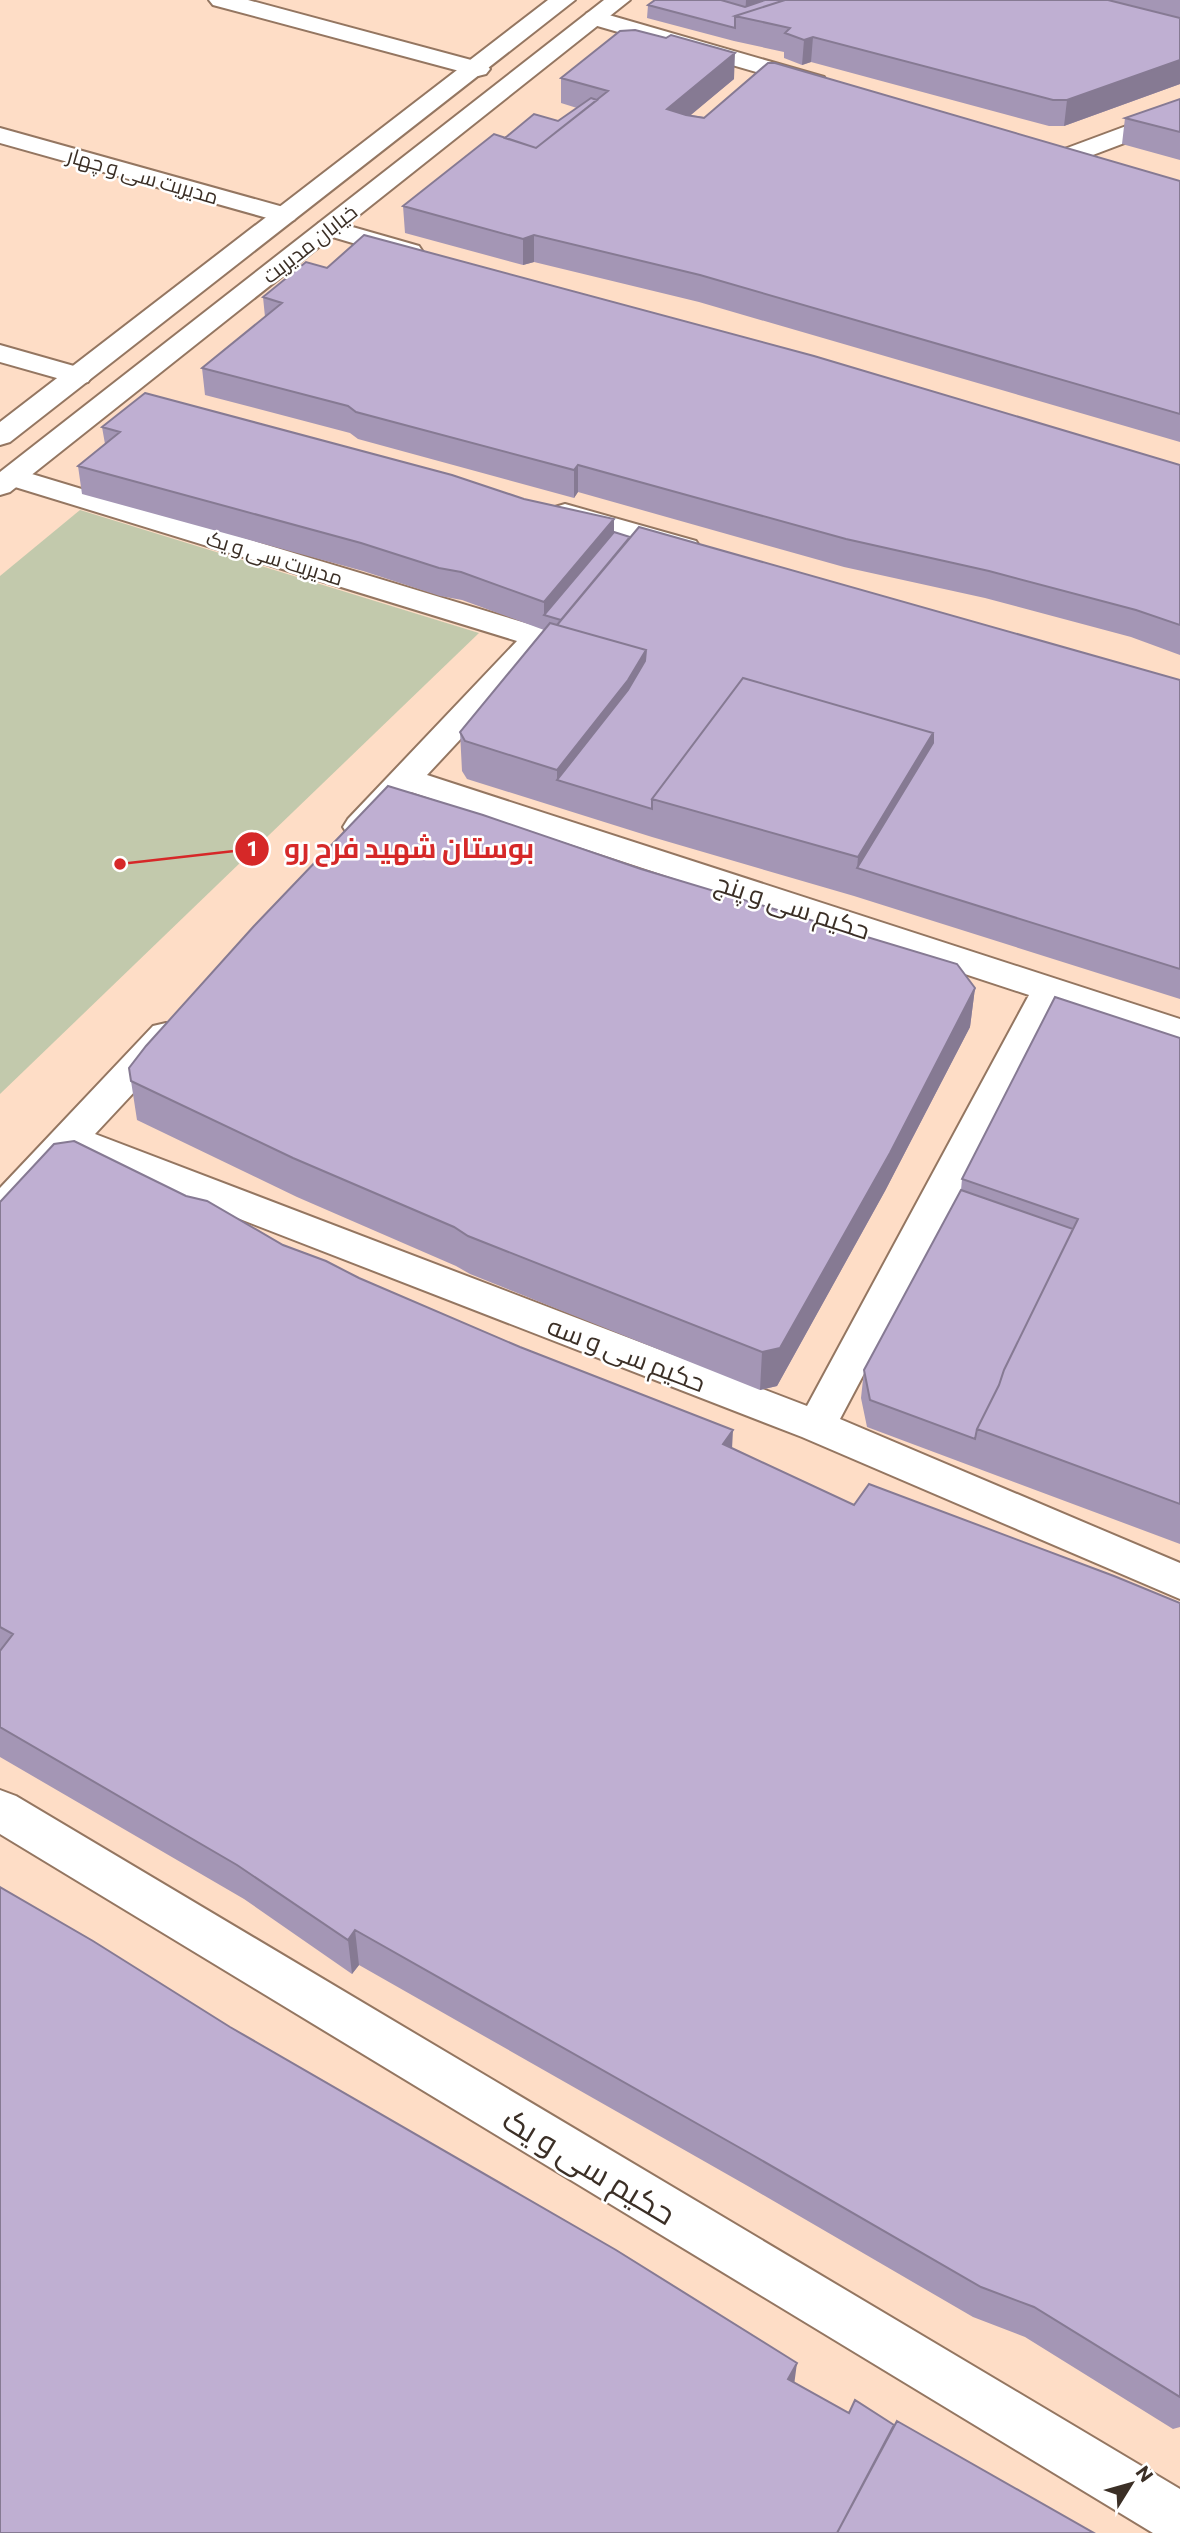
<svg xmlns="http://www.w3.org/2000/svg" width="1180" height="2533" font-family="Commissioner,Cairo,sans-serif">
<style>
.green{fill:#c2c9ac}
.lines{fill:none;stroke-linecap:round;stroke-linejoin:round}
.street-casing{stroke:#947661;stroke-width:4}
.secondary-casing{stroke:#947661;stroke-width:4}
.street{fill:#fff;fill-rule:evenodd}
.secondary{fill:#fff;fill-rule:evenodd}
.wall{fill:#a496b5}
.shaded-wall{fill:#867a93}
.building{fill:#bfafd2;stroke:#867a93;stroke-width:2}
.labels{text-anchor:middle;dominant-baseline:central;stroke-width:5;stroke-linejoin:round;paint-order:stroke}
.far-street-label{font-size:21px;fill:#3b2f26;stroke:#fff}
.street-label{font-size:26px;fill:#3b2f26;stroke:#fff}
.near-street-label{font-size:32px;fill:#3b2f26;stroke:#fff}
.leader{fill:none;stroke:#d62828;stroke-width:2.5}
.callout-dot{fill:#d62828;stroke:#fff;stroke-width:2.5}
.mark-label{font-size:21px;text-anchor:middle;font-weight:bold;fill:#fff}
.callout-label{font-size:28px;text-anchor:middle;font-weight:bold;fill:#d62828;stroke:#fff;stroke-width:5;stroke-linejoin:round;paint-order:stroke}
</style>
<rect width="100%" height="100%" fill="#feddc6"/>
<path class="green" d="M80 510 479 633 0 1094V576Z"/>
<g class="lines">
<g class="street-casing">
<path id="street" d="M209 0H248L486 64 490 69 486 74 478 76 213 5Z
M595 11 824 77 827 82 824 87 815 89 587 23 583 18 587 13Z
M1180 106V122L1077 161 1068 164 1059 161 1055 156 1059 151Z
M0 128 294 210 298 215 294 220 285 223 0 143Z
M328 220 419 246 423 252 419 258 410 260 319 233 315 228 319 223Z
M0 345 88 370 92 376 88 382 78 384 0 362Z
M12 468 549 630 553 637 549 644 427 775 1180 1019V1044L1059 1005 840 1419 1180 1563V1599L802 1437 75 1155 13 1222 0 1226V1188L153 1026 166 1023 179 1026 184 1035 179 1044 95 1134 807 1406 1029 995 411 792 372 835 360 838 348 835 343 827 348 819 517 641 2 483 0 473Z
M565 504 696 541 700 547 696 553 685 556 555 519 550 513 555 507Z
M0 1790 16 1796 1180 2489V2533H1153L0 1834Z"/>
</g>
<g class="secondary-casing">
<path id="secondary" d="M548 0H575L10 442 0 445V422Z
M604 0H630L10 492 0 495V472Z"/>
</g>
<use href="#street" class="street"/>
<use href="#secondary" class="secondary"/>
</g>
<path class="wall" d="M655 0H1180V84L1064 126H1049L811 62 802 65 784 58V52L734 41 647 18 648 5Z
M561 78 734 79 690 115 1180 181V442L699 302 534 262 523 265 405 233 403 206 505 138 558 121 577 108 561 103Z
M1180 99V160L1122 144 1125 118Z
M327 268 1180 465V655L1131 637 985 598 844 567 578 492 574 498 358 439 350 433 205 395 202 368 265 317 263 297Z
M102 427 614 532 630 537 1180 680V999L854 896 652 837 467 779 462 771 460 732 544 630 462 600 440 596 363 571 82 494 78 466 105 444Z
M975 988 970 1027 885 1191 777 1386 760 1390 470 1274 456 1266 297 1197 137 1120 131 1081Z
M1180 1038V1544L867 1427 861 1398 864 1370 961 1190 962 1179Z
M0 1202 283 1245 732 1448 854 1505 1180 1603V2427L1173 2429 1025 2337 973 2317 746 2185 359 1965 352 1974 244 1899 0 1757Z"/>
<path class="shaded-wall" d="M746 0H800L745 18Z
M813 37 811 62 802 65 804 40Z
M735 53 734 79 667 135V109Z
M1180 60V84L1064 126 1067 100Z
M534 235V262L523 265V239Z
M578 465V492L574 498V470Z
M614 519V547L544 615V602Z
M646 650 645 689 557 780V770Z
M933 733 929 771 857 868 858 857Z
M975 988 970 1027 885 1191 777 1386 760 1390 762 1352Z
M733 1430 731 1468 723 1444Z
M355 1930 359 1965 352 1974 348 1940Z
M797 2363 793 2393 788 2379Z"/>
<path class="building" d="M655 0H721L745 7 765 0H785L735 16V28L648 5Z
M785 0H1108L1180 18V60L1067 100H1053L813 37 804 40 785 33 790 28 735 16Z
M635 30 666 38 671 35 735 53 667 109 686 115 704 118 768 63H775L1180 181V414L700 275 534 235 523 239 403 206 494 134 536 148 608 91 561 78 620 31Z
M591 98 597 100 536 148 505 138 534 114 558 121Z
M1180 99V132L1125 118Z
M364 235 814 356 1180 465V625L1136 610 989 571 846 539 578 465 574 470 356 412 348 406 202 368 282 303 263 297 306 262 327 268Z
M145 393 452 475 524 499 614 519 544 602 461 572 439 568 361 543 78 466 120 432 102 427Z
M639 527 1180 680V969L857 868 933 743V733L743 678 652 799V809L557 780 628 690 645 661 646 650 557 625Z
M614 532 630 537 561 620 544 615Z
M550 623 646 650 628 680 557 770 465 741 460 732Z
M743 678 933 733 858 857 652 799Z
M388 786 483 815 641 869 957 964 975 988 890 1153 780 1348 762 1352 468 1236 454 1227 293 1158 131 1081 129 1068 146 1046 254 926Z
M1055 997 1180 1038V1504L977 1429 999 1385 1004 1370 1078 1219 962 1179Z
M74 1141 186 1196 207 1201 283 1245 326 1261 359 1278 520 1347 733 1430 723 1444 854 1505 869 1484 1114 1576 1180 1603V2397L1034 2307 981 2287 749 2153 355 1930 348 1940 237 1865 0 1727V1651L13 1634 0 1627V1202L54 1144Z
M961 1190 1073 1229 1004 1370 999 1385 977 1429 975 1439 870 1400 864 1370Z
M0 1887 93 1941 230 2027 616 2250 797 2363 788 2379 849 2413 855 2400 894 2425 837 2533H0Z
M897 2421 1094 2533H837Z"/>
<g class="labels">
<g class="far-street-label">
<text transform="translate(143 175) rotate(16)">مدیریت سی و چهار</text>
<text transform="translate(309 243) rotate(-38)">خیابان مدیریت</text>
<text transform="translate(275 557) rotate(17)">مدیریت سی و یک</text>
</g>
<g class="street-label">
<text transform="translate(793 905) rotate(18)">حکیم سی و پنج</text>
<text transform="translate(627 1353) rotate(21)">حکیم سی و سه</text>
</g>
<g class="near-street-label">
<text transform="translate(590 2165) rotate(31)">حکیم سی و یک</text>
</g>
</g>
<path class="leader" d="M120 864L252 849"/>
<g class="callout-dot">
<circle cx="120" cy="864" r="7"/>
<circle cx="252" cy="849" r="18"/>
</g>
<g class="mark-label">
<text x="252" y="856">1</text>
</g>
<g class="callout-label">
<text x="409" y="858">بوستان شهید فرح رو</text>
</g>
<g transform="translate(1131 2484) rotate(53)" stroke="#ffffff" stroke-width="5" paint-order="stroke">
<path d="M0-5L12 26L0 18L-12 26Z" fill="#3b2f26"/>
<text y="-10" font-size="19" font-weight="bold" text-anchor="middle" fill="#3b2f26">N</text>
</g>
</svg>
